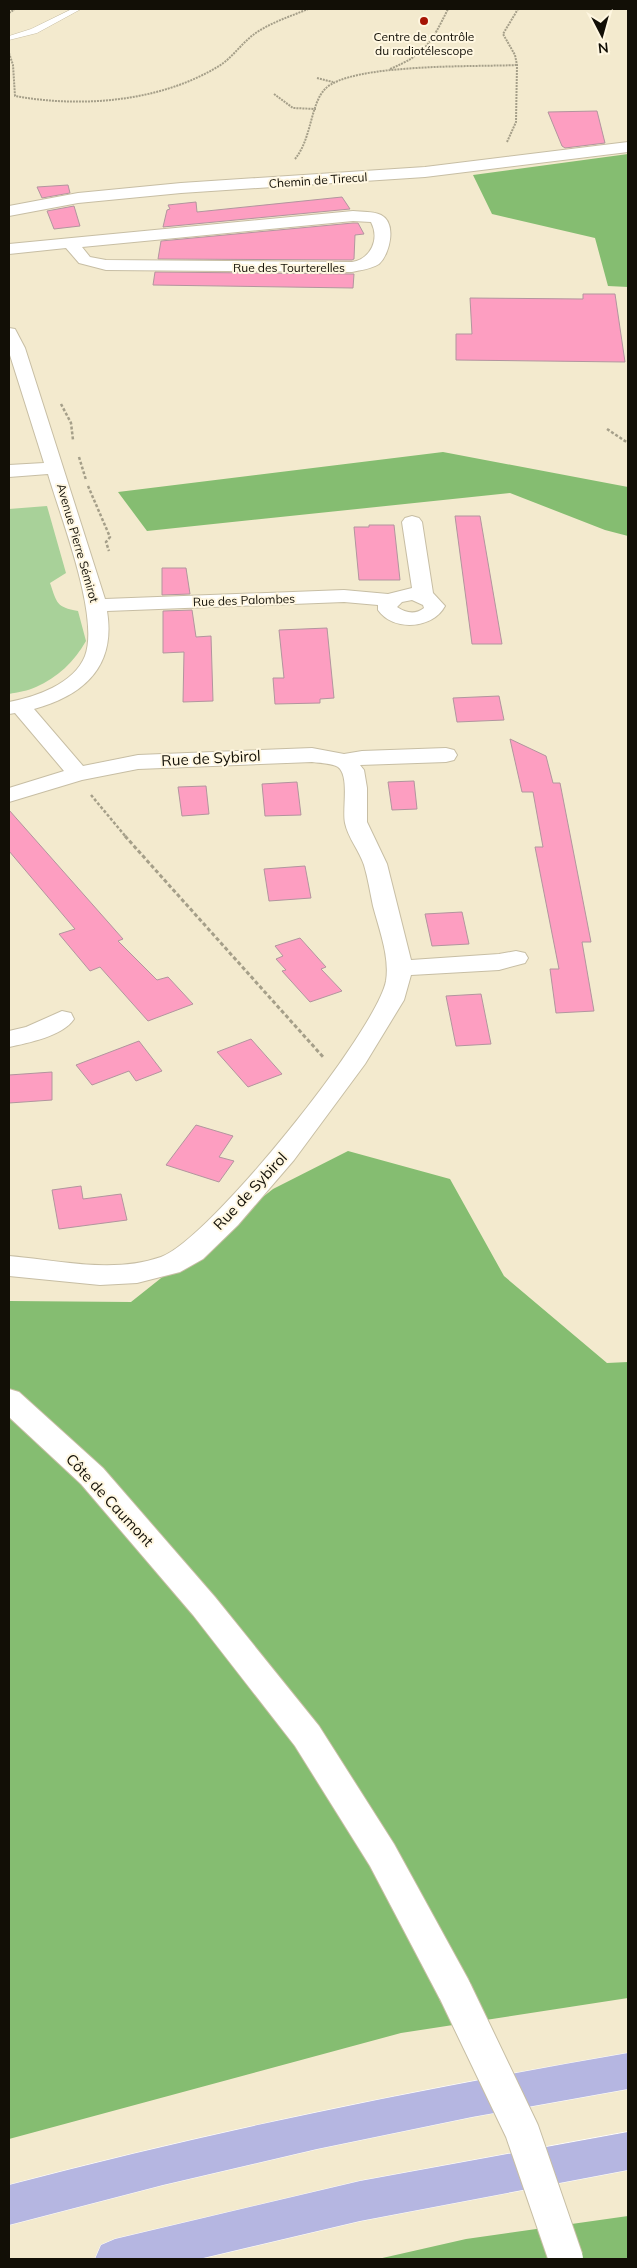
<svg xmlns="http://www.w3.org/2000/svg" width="637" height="2268" font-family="Mulish,sans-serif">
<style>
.green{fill:#a8d199}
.forest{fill:#85bd71}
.building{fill:#fd9ec1;stroke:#b2959e}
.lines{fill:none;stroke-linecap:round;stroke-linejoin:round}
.service-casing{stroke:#c7bea4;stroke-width:1}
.minor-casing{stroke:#c7bea4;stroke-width:2}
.primary-casing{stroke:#fff;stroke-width:1}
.path-far2{stroke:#a59f89;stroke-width:2;stroke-dasharray:2 1;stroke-linecap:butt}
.path-far1{stroke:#a59f89;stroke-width:2.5;stroke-dasharray:3 2;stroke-linecap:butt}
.path{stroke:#a59f89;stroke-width:3;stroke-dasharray:4 2.5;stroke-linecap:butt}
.service{fill:#fff;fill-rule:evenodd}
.minor{fill:#fff;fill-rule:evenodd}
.primary{fill:#b5b6e1;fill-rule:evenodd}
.minor-bridge-casing{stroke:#c7bea4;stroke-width:36;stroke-linecap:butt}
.minor-bridge{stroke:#fff;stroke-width:34}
.poi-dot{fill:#a61404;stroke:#fff7e1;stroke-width:2}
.labels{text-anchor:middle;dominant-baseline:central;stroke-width:4;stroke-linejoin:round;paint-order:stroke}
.far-poi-label{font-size:12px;fill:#120f06;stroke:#fff7e1}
.far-street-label{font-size:12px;fill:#120f06;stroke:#fff7e1}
.street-label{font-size:15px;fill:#120f06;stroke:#fff7e1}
</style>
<rect width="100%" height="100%" fill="#f3eace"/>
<path class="green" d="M47 506 66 573 50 583C57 603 56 607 78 611L86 641C75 661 57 678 36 687 28 691 18 692 9 694V509Z"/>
<path class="forest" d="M628 154V287L608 286 595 238 492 214 473 175Z
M443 452 628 487V536L605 530 510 493 147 531 118 492Z
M348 1151 450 1179 504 1276 607 1363 628 1362V1998L401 2033 9 2139V1301L131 1302 273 1189Z
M628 2216V2259H378L466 2239Z"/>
<path class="building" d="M597 111 605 143 565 148 562 146 548 112Z
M68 185 70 193 42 198 37 187Z
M342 197 350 209 163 227 167 210 170 209 168 205 196 202 197 212Z
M74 206 80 226 54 229 47 211Z
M353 223H358L364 234 355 235 354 259 352 260 158 259 161 241Z
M155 272 354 274 353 288 153 285Z
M583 294H615L625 362 456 360V334H472L470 298 583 299Z
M455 516H480L502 644H472Z
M369 525H394L400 580H359L354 527H369Z
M162 568H186L190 594 162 595Z
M192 610 196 637 211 636 213 701 183 702 184 652 163 653V611Z
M327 628 334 698 320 699V703L275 704 273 678H284L279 630Z
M499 696 504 720 457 722 453 698Z
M510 739 546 756 553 783H560L591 942H582L594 1011 556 1013 550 969H559L535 847H543L533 792H522Z
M414 781 417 809 392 810 388 782Z
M297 782 301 815 265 816 262 784Z
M206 786 209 814 182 816 178 787Z
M9 810 123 939 118 941 157 980 168 977 193 1004 148 1021 100 967 90 971 59 934 75 929 9 851Z
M305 866 311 898 269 901 264 869Z
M462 912 469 944 432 946 425 914Z
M300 938 326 967 321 969 342 991 310 1002 282 971 286 970 276 959 283 956 275 946Z
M481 994 491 1044 456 1046 446 996Z
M251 1039 282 1074 248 1087 217 1052Z
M139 1041 162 1071 136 1081 129 1071 92 1085 76 1065Z
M52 1072V1100L9 1103V1075Z
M196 1125 233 1136 219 1157 234 1161 219 1182 166 1165Z
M81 1186 83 1199 121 1194 127 1220 59 1229 52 1190Z"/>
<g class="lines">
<g class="service-casing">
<path id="service" d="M72 9H81L37 33 9 40V36L31 29Z"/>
</g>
<g class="minor-casing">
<path id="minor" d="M628 142V152L425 177 181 193 78 203 9 216V206L78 193 181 183 425 167Z
M353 211C361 212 373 211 381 215 397 223 390 254 379 264 371 269 361 270 352 272L106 270 79 263 66 248 9 254V244ZM353 221 371 222C380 239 371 259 352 262L106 260 90 257 82 247Z
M9 328 15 329 25 348 105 599 344 590 388 594 412 588 402 522 405 518 412 516 419 518 422 522 433 593 445 606C433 629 393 632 378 610V605L344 602 107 611C116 666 85 695 34 709L83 766 138 755 312 748 344 754 362 751 446 748 454 750 457 755 454 760 446 762 360 765 364 770 367 788V822L387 864 411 960 499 954 516 951 525 953 528 958 525 963 499 970 411 975 404 1000 365 1064 294 1160 238 1225 203 1259 180 1272 137 1283 100 1285 9 1276V1256C58 1260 113 1274 161 1257 209 1240 376 1032 386 981 390 957 379 929 373 906 370 892 368 878 364 865 359 850 348 838 345 823 342 809 350 776 338 767 332 763 319 763 312 762L138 769 82 780 9 802V788L64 771 15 713 9 714V702C35 697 74 684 85 656 100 616 60 516 48 474L9 477V465L44 463 9 352ZM412 600 423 605 424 608C415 615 406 613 397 607L402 602Z
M62 1011 71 1013 74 1019C63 1036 28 1043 9 1047V1031L26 1027Z
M9 1389 19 1392 103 1468 215 1597 319 1726 394 1844 468 1979 473 1991 468 2003 455 2008 442 2003 370 1866 295 1746 193 1615 81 1484 9 1417Z"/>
</g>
<g class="primary-casing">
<path id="primary" d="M628 2053V2089L472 2117 317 2149 163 2185 9 2225V2185C213 2131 420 2089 628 2053Z
M628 2132V2170L360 2221 199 2259H95L101 2245 115 2239 360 2181Z"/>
</g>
<path class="path-far2" d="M9 13 15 9
M9 53 13 65 15 96C81 108 160 102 219 66 232 58 241 44 253 35 269 23 289 17 308 9
M390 69C426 54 431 43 448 9
M317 78 333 82
M274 94 293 108 316 109
M507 142 516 122 517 65 515 55 503 34 518 9
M295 159C312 138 310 105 325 89 350 63 478 67 517 65"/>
<path class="path-far1" d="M61 404 71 423 73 440
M607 429 628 443
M79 457 86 480
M88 486 110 537 106 542 109 551
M91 795 126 837"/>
<path class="path" d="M125 836 324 1058"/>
<use href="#service" class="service"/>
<use href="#minor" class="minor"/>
<use href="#primary" class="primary"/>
<g class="minor-bridge-casing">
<path id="minor-bridge" d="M455 1991 522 2131 566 2259"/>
</g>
<use href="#minor-bridge" class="minor-bridge"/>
</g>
<circle class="poi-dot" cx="424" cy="21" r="5"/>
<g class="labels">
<g class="far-poi-label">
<text x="424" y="36">Centre de contrôle<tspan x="424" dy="14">du radiotélescope</tspan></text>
</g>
<g class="far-street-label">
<text transform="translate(318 180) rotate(-4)">Chemin de Tirecul</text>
<text x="289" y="267">Rue des Tourterelles</text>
<text transform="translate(78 543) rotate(74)">Avenue Pierre Sémirot</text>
<text transform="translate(244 600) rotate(-2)">Rue des Palombes</text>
</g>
<g class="street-label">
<text transform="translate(211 758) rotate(-3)">Rue de Sybirol</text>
<text transform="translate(250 1191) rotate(-47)">Rue de Sybirol</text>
<text transform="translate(110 1500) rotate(47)">Côte de Caumont</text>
</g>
</g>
<rect width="637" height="2268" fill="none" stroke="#120f06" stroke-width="20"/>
<g transform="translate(602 35) rotate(174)" stroke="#fff7e1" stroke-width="4" paint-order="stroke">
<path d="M0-4L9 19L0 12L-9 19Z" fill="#120f06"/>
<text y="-8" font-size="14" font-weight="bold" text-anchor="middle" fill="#120f06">N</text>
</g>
</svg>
